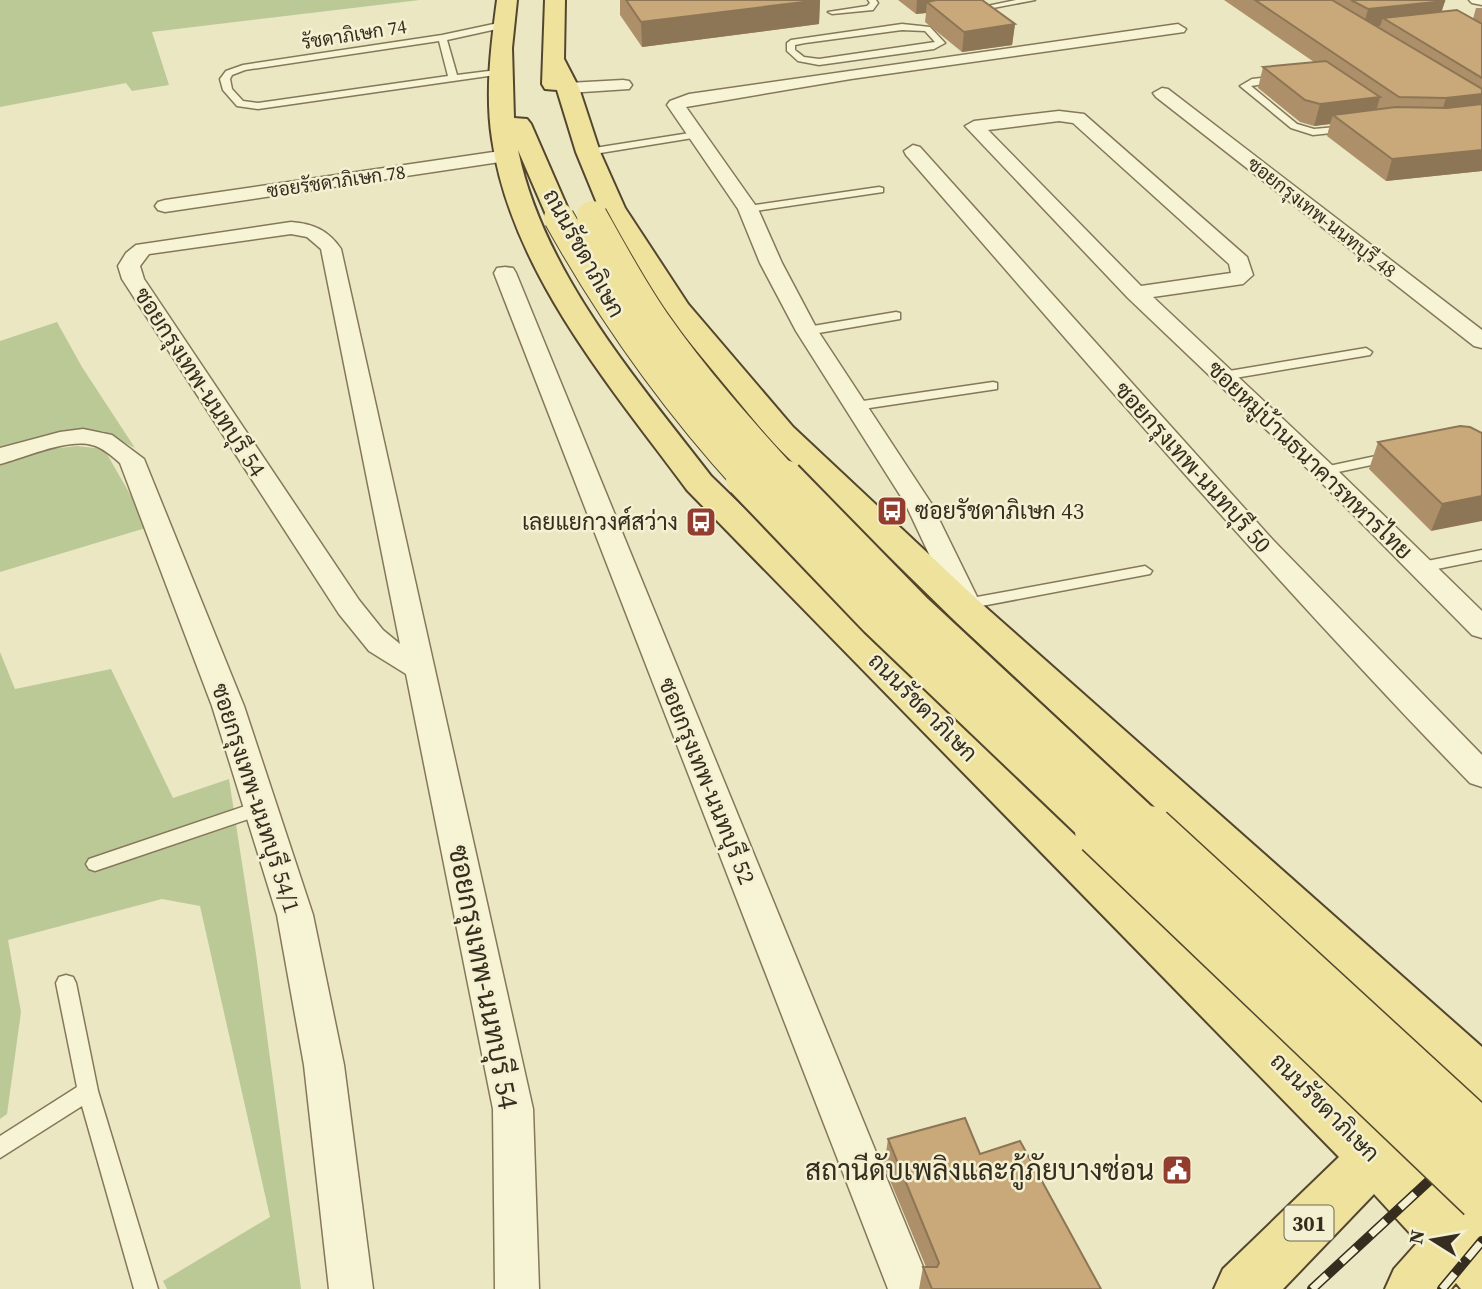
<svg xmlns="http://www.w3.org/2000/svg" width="1482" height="1289" font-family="'Source Serif 4',Sarabun,serif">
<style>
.green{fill:#bbc997}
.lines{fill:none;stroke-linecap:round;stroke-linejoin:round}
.service-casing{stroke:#85785a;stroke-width:3}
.minor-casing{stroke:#85785a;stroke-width:3}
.primary-casing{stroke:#53462e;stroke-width:4}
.service{fill:#f7f3d5;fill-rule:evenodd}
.minor{fill:#f7f3d5;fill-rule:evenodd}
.primary{fill:#eee29c;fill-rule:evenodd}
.rail-casing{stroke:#362d1e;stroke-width:10}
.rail{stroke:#f4f0d2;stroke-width:7;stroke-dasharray:20;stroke-linecap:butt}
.primary-bridge-far2-casing{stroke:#53462e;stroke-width:32;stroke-linecap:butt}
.primary-bridge-far1-casing{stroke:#53462e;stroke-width:42;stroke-linecap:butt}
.primary-bridge-casing{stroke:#53462e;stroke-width:53;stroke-linecap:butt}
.primary-bridge-far2{stroke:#eee29c;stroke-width:30}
.primary-bridge-far1{stroke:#eee29c;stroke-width:38}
.primary-bridge{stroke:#eee29c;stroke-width:50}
.wall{fill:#ad9069}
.shaded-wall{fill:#8d7655}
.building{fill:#c9a87a;stroke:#8d7655;stroke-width:2}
.labels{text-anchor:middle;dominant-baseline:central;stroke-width:5;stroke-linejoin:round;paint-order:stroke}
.far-street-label{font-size:19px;fill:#362d1e;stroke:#f4f0d2}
.shield{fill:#f4f0d2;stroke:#6f6854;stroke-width:2}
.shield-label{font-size:21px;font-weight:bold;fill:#362d1e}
.street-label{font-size:23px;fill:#362d1e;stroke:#f4f0d2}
.poi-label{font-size:23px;fill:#362d1e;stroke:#f4f0d2;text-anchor:start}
.near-street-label{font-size:28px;fill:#362d1e;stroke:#f4f0d2}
.near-poi-label{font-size:28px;fill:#362d1e;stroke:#f4f0d2;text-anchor:end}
</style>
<rect width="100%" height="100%" fill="#ece7c3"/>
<path class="green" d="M0 0H420L152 32 169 85 132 91 126 83 0 107Z
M57 322 82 367 135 448 103 431 47 437 0 450V341Z
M77 446 104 449 149 527 0 572V462L42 450Z
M0 652 15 689 111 669 173 798 229 779 256 954 301 1289H167L163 1281 270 1217 200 906 162 899 8 940 21 1012 7 1114 0 1119Z"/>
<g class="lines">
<g class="service-casing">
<path id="service" d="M868 0H876L878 3 873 10 832 14 828 12 867 6 870 3Z
M1016 0H1035L972 12 968 10Z
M503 22 507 25 506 27 447 40 457 75 505 69 507 71 502 74 258 109 237 106 223 90 220 79 226 71 243 65 442 35ZM439 41 448 76 258 103 243 101 232 89 230 79 232 75 245 70Z
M902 24 930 27 945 43 934 49 819 65 798 61 787 51V43L791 40ZM902 30 925 31 935 42 819 59 804 57 795 50V45L805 43Z
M1280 76 1283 77V81L1251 86 1297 124 1314 129 1347 126 1350 127V131L1313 135 1291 128 1240 86 1252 79Z
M696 132 699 133V137L588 155 583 152 588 149Z
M879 187 883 188V192L748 212 743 209 748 206Z
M896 312 900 313V319L807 335 801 331 807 327Z
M1366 348 1372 352 1370 355 1223 380 1217 376 1223 372Z
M993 382 997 383V389L856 410 850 406 856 402Z
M1390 453 1395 454 1397 457 1395 460 1324 475 1317 471 1324 467Z
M1482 550V560L1422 572 1415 567 1422 562Z
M1145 566 1152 571 1150 574 966 609 958 604 966 599Z
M260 801 266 803 269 808 266 813 95 871 89 869 86 864 89 859Z
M66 975 73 977 76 983 98 1091 158 1289H134L82 1106 0 1158V1136L77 1087 56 983 59 977Z"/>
</g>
<g class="minor-casing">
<path id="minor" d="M1469 0H1482V5L1472 3Z
M1178 24 1186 29 1184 32 851 79 686 107 758 209 782 263 818 331 931 503 984 611 979 618 969 620 959 618 905 503 796 331 760 263 738 209 667 105 670 101 689 94Z
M623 80 629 81 632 85 629 89 568 93 559 88 568 83Z
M1162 88 1168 89 1482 330V348L1474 346 1156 97 1153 93Z
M1059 111 1084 114 1247 257 1253 275 1243 284 1153 297 1333 466 1482 611V638L1472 635 1315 476 1128 298 965 126 974 121ZM1059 121 1073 123 1229 264 1231 273 1141 286 988 130Z
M913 145 920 147 1273 540 1482 755V787L1470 783C1274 581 1091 368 906 155L904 151Z
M507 150 514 152 516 156 514 160 165 212 158 210 155 206 158 202 165 200Z
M291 222C314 224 328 230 341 249L533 1109 539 1289H495L493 1109 406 674 369 651 339 614 122 279 118 266 126 253 136 245ZM291 234 307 237 321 249 400 644 383 630 359 600 144 279 140 266 149 254Z
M505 267 513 268 516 273 932 1289H888L494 273 497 268Z
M83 429 112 435 144 459 244 706 313 915 344 1065 373 1289H329L304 1065 277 915 212 706 120 463C112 456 102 447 92 445 67 438 24 458 0 464V448L60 432Z"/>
</g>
<g class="primary-casing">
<path id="primary" d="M497 0H517L512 48 514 118 527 119 531 124 572 218 568 224 559 226 550 224 518 150C543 272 637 380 711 476L1375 1121 1394 1114 1413 1121 1420 1138 1411 1157 1459 1206 1482 1196V1289H1461L1456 1283 1451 1289H1385L1394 1269 1418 1242 1374 1194 1283 1289H1214L1223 1269 1339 1157 687 490C610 386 511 271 492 139 485 94 491 45 497 0Z
M545 0H565L564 59 579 88 600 152 625 208 688 304 793 427 983 605 1482 1047V1102L1464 1095 957 623 771 441 667 315 599 208 576 152 557 90 545 89 542 84Z"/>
</g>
<use href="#service" class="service"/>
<use href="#minor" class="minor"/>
<use href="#primary" class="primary"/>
<g class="rail-casing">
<path id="rail" d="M1312 1289 1482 1132
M1442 1289 1482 1241"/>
</g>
<use href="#rail" class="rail"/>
<g class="primary-bridge-far2-casing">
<path id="primary-bridge-far2" d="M592 216C612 252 632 289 655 322 694 378 740 430 786 480
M559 218C612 313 674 400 747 480"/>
</g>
<g class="primary-bridge-far1-casing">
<path id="primary-bridge-far1" d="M745 479 878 618 1102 832
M784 479 915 613 1151 832"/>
</g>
<g class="primary-bridge-casing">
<path id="primary-bridge" d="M1100 831 1482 1196
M1149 831 1482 1137"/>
</g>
<use href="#primary-bridge-far2" class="primary-bridge-far2"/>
<use href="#primary-bridge-far1" class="primary-bridge-far1"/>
<use href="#primary-bridge" class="primary-bridge"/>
</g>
<path class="wall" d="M620 0H820L819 24 642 47 620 15Z
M898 0H982L1015 24 1012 45 962 52 925 22 926 13 916 14Z
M1224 0H1442L1445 1 1441 12 1473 19 1476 8H1482V171L1386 181 1327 136 1330 124 1314 126 1300 122 1258 88 1263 67 1314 62Z
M1482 433 1431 531 1369 469 1378 442Z
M888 1139 980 1154 1101 1289H919L923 1267H926L884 1166Z"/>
<path class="shaded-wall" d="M820 0 819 24 642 47 641 22Z
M917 0H963L927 2 926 13 916 14Z
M1445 1 1439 20 1383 18 1380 26 1363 28 1368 9Z
M1015 24 1012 45 962 52 964 32Z
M1482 94V112L1440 118 1446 98Z
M1380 97 1374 119 1333 115 1330 124 1314 126 1320 104Z
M1482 150V171L1386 181 1392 159Z
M1482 496V521L1431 531 1442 504Z"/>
<path class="building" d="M626 0H820L641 22Z
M936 0H982L1015 24 964 32 927 2Z
M1255 0H1332L1482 89V94L1446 98 1399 97Z
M1351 0H1442L1445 1 1368 9Z
M1457 10 1482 24V78L1383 18Z
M1326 61 1380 97 1320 104 1305 100 1263 67Z
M1482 104V150L1392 159 1333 115 1396 107 1447 108Z
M1460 426 1470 427 1482 433V496L1442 504 1378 442Z
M965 1118 980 1154 1020 1141 1101 1289H932L923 1267H937L939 1263 888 1139Z"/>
<defs>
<g id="bus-square" transform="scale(1.575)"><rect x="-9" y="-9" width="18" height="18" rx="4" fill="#923d2d" stroke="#f4f0d2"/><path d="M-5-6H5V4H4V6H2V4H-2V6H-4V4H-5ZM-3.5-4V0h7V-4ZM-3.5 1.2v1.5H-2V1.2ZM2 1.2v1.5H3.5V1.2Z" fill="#fff"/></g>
<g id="civic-square" transform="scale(1.575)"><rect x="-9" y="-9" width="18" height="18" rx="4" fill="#923d2d" stroke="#f4f0d2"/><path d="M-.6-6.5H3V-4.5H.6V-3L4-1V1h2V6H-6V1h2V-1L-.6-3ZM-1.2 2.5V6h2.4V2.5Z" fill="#fff"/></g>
</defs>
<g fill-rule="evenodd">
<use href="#bus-square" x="892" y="511"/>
<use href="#bus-square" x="701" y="522"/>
<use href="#civic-square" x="1177" y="1170"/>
</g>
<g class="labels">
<g class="far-street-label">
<text transform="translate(354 34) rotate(-9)">รัชดาภิเษก 74</text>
<text transform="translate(336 181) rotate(-8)">ซอยรัชดาภิเษก 78</text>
<text transform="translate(1322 217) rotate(38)">ซอยกรุงเทพ-นนทบุรี 48</text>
</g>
<rect class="shield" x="1284.5" y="1205.5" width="49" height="35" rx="5"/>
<g class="shield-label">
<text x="1309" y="1223">301</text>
</g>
<g class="street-label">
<text transform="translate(584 253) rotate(61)">ถนนรัชดาภิเษก</text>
<text transform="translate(200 382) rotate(57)">ซอยกรุงเทพ-นนทบุรี 54</text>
<text transform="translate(1310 460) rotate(44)">ซอยหมู่บ้านธนาคารทหารไทย</text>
<text transform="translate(1193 467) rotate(48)">ซอยกรุงเทพ-นนทบุรี 50</text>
<text transform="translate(923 707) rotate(45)">ถนนรัชดาภิเษก</text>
<text transform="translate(707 781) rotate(68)">ซอยกรุงเทพ-นนทบุรี 52</text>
<text transform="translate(256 798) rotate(72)">ซอยกรุงเทพ-นนทบุรี 54/1</text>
<text transform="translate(1325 1107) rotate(45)">ถนนรัชดาภิเษก</text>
</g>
<g class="poi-label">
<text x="915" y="511">ซอยรัชดาภิเษก 43</text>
<text x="678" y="522" text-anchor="end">เลยแยกวงศ์สว่าง</text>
</g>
<g class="near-street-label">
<text transform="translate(484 977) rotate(79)">ซอยกรุงเทพ-นนทบุรี 54</text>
</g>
<g class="near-poi-label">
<text x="1154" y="1170">สถานีดับเพลิงและกู้ภัยบางซ่อน</text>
</g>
</g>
<g transform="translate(1433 1240) rotate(281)" stroke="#f4f0d2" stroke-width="5" paint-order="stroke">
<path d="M0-5L12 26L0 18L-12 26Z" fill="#362d1e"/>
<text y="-10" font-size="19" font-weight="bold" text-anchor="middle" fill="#362d1e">N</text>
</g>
</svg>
